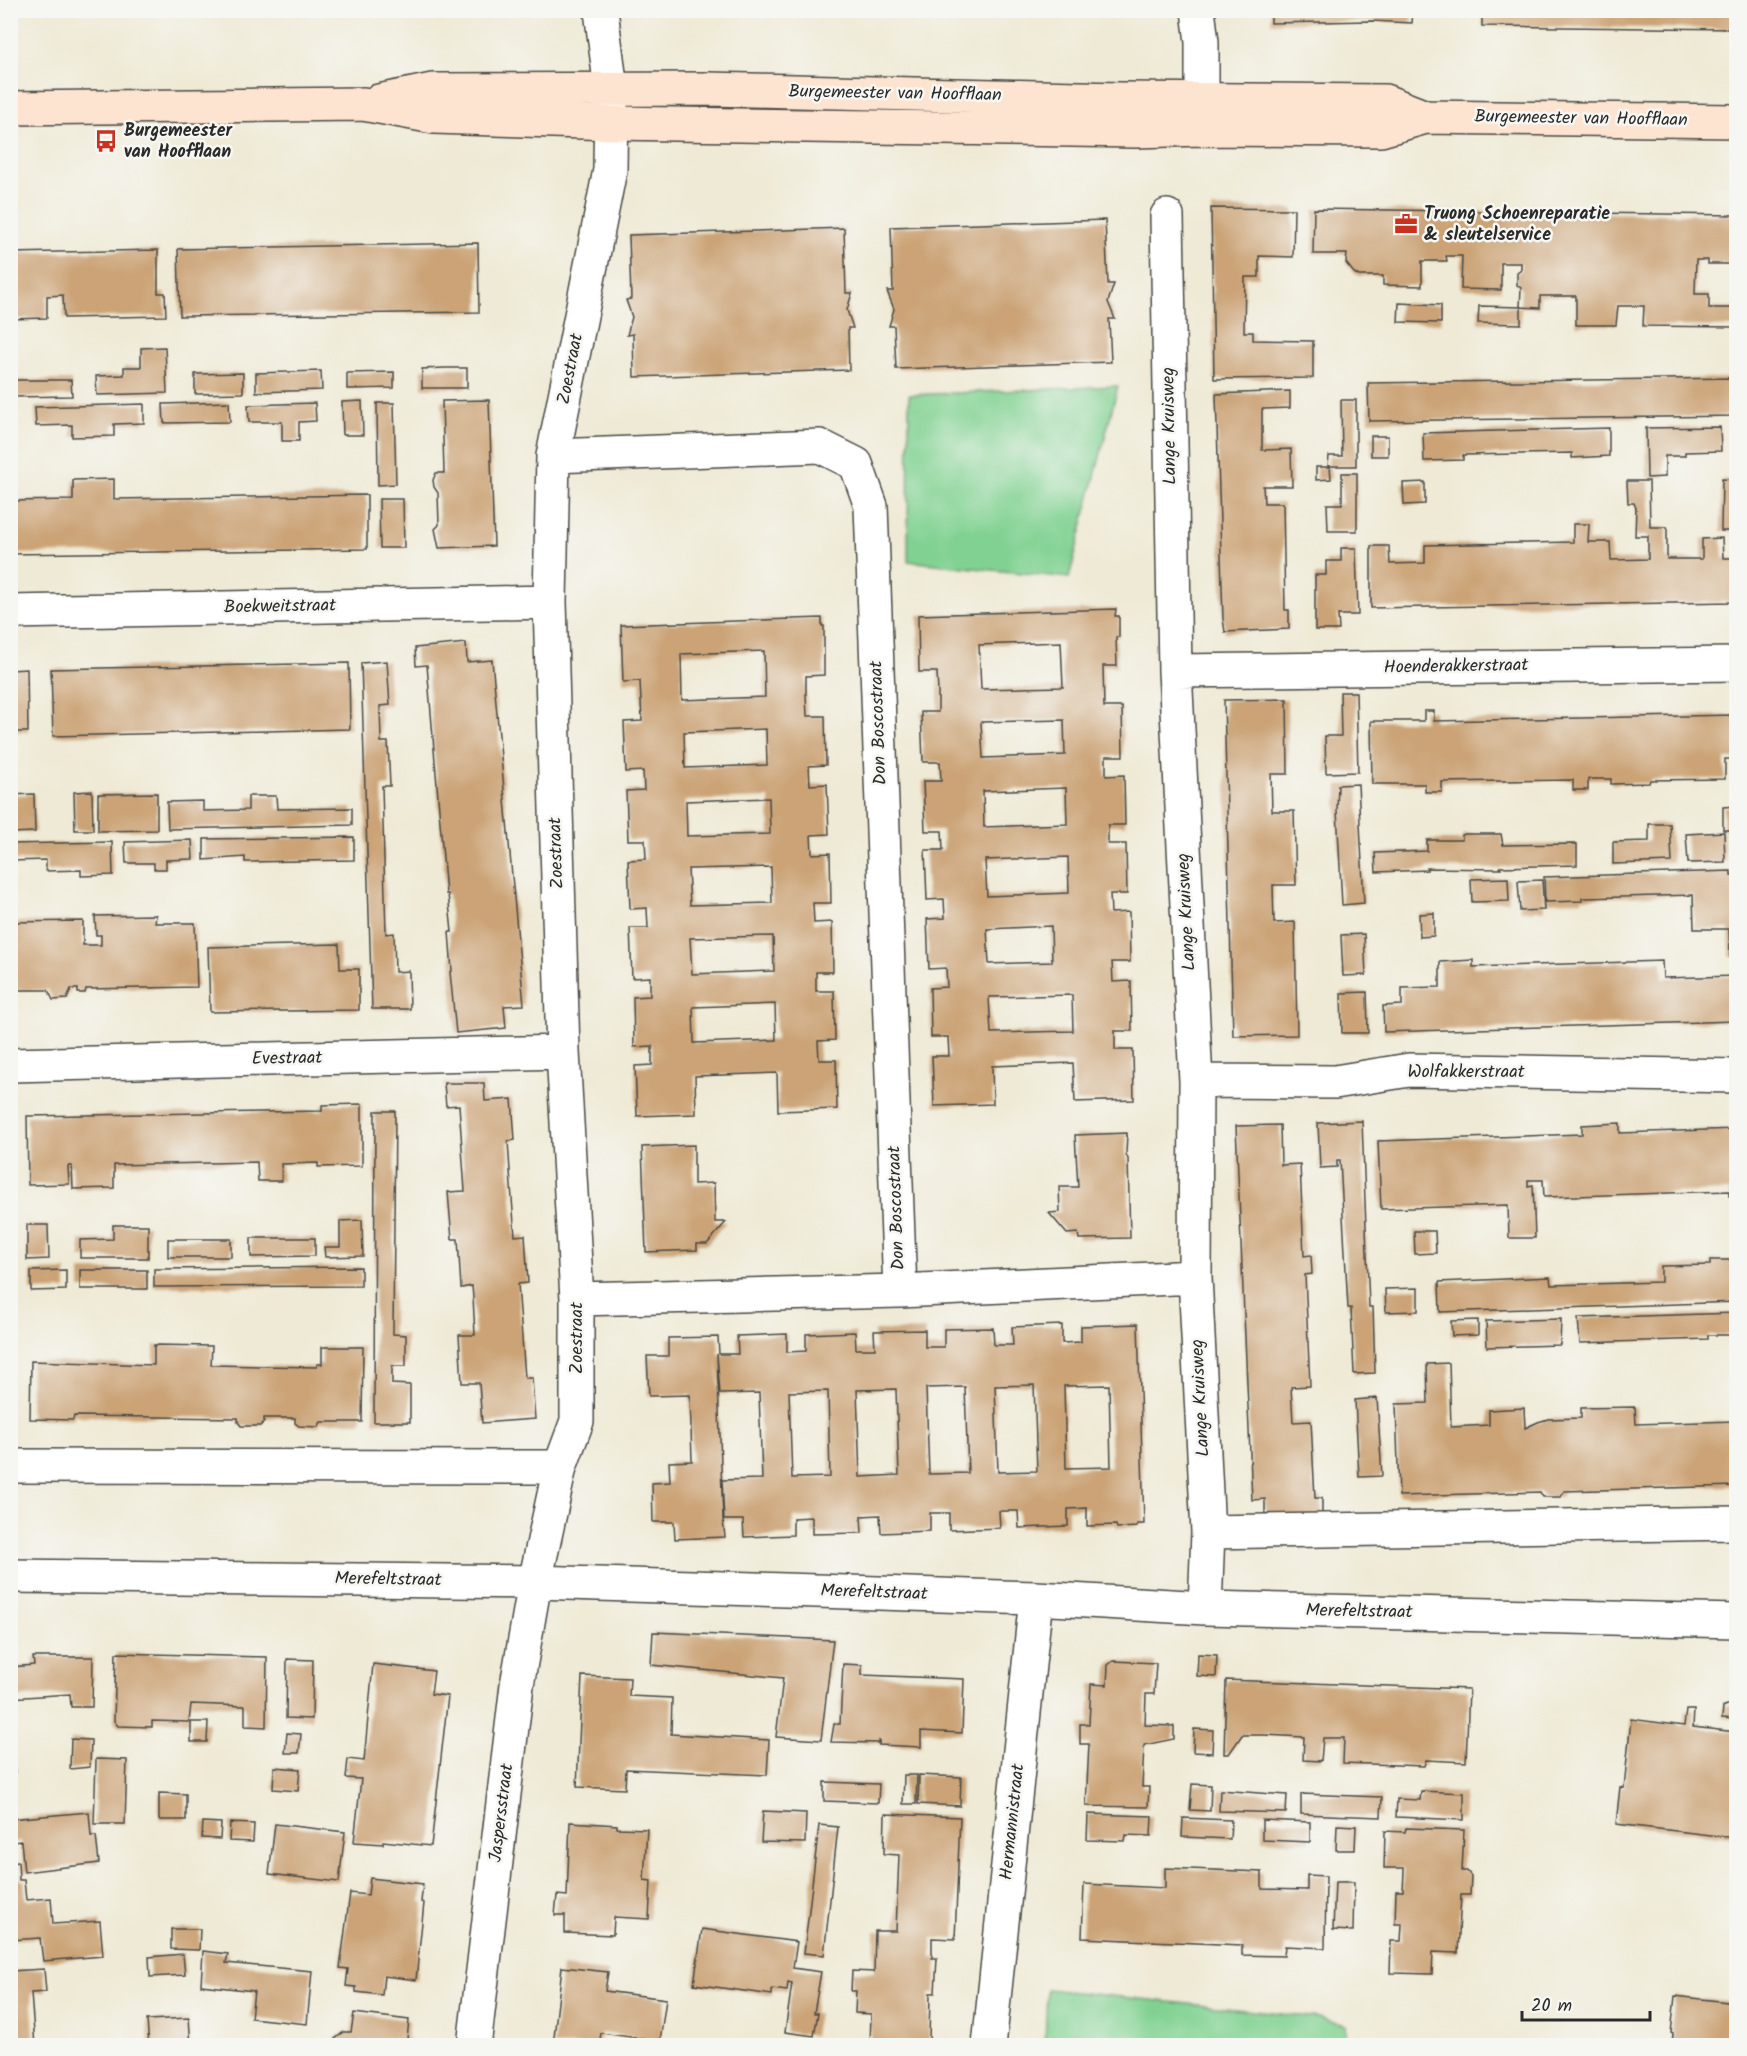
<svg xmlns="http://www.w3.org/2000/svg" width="1747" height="2056" font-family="Kalam,sans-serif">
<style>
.green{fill:#81d292;stroke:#567e5e;stroke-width:1.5}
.building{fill:#cba376;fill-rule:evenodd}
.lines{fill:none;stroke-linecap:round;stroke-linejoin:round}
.street-casing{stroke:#484844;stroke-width:36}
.secondary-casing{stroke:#484844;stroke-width:36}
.street{stroke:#fff;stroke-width:33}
.secondary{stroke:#fde4d0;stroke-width:33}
.labels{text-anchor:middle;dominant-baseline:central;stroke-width:5;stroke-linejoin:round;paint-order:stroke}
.street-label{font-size:18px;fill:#2b2b2b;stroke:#f6f6f2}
.poi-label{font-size:18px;font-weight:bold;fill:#2b2b2b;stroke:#f6f6f2;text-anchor:start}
</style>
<rect width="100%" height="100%" fill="#f6f6f2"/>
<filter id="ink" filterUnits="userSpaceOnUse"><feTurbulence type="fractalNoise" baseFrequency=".0167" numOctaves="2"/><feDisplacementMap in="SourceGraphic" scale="12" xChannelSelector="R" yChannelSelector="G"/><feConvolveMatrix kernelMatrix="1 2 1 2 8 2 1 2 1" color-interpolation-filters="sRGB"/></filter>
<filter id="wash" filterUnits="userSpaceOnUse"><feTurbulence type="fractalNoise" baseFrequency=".008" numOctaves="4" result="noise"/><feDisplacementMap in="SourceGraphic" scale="24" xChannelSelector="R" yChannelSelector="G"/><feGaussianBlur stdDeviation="1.35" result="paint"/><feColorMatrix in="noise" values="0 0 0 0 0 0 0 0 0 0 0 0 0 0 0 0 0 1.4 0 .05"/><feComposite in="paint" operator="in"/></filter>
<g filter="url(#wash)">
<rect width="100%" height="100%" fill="#efead5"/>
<path class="green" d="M1118 386 1069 578 908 561 909 395Z
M1047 1989 1320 2018 1345 2025 1348 2045H1045Z"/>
<g id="blocks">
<path class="building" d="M1271 10H1413L1412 23 1371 21 1271 23Z
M1482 10H1736V29L1482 26Z
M1211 208 1294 209 1293 257 1259 256V277H1245L1244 332H1253V340L1313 341V378L1214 379Z
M1314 209 1736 215V264H1708V260H1696L1695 294H1709V308H1736V327L1643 326 1644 306H1618L1616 325H1576V296H1540V308L1520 307 1521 288 1517 285V273L1521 270V263H1501V290L1461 289 1462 256H1446L1447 261H1422V286L1383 285V276H1359L1354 273 1346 263 1347 254H1313Z
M1105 220 1108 284H1114L1108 302 1115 319H1109L1111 362 896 369 894 326H889L894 309 887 291H893L891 227Z
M844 228 846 293H852L847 310 853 328H848L849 370 634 377 633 334 627 335 632 317 626 300 631 299 629 235Z
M478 243 479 312 180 316 178 249Z
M158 250V293H165L166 316 64 318 63 295 47 296V318L10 319V253Z
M1399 303 1441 305V323L1398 322Z
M1479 306 1521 307V324L1478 323Z
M165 347 167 393 97 395 96 376 124 375V367H141V348Z
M445 368H467V388H422V369Z
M321 371 322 390 256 392V373Z
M394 372V388L347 389V373Z
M243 373V393L195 394V374Z
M1736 378V416L1369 421 1368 383Z
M11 380H71L72 396 11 397Z
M1290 391V408L1262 409V450L1291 449 1292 486H1263L1264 503H1283L1285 610H1289V629L1225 632 1223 619 1216 394Z
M489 400 494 546 439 548 435 529 439 525 438 493 434 487 433 480 436 473H444L442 401Z
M1341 400H1356V466H1328L1329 456H1342Z
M362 401 363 435H343L342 402Z
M229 402 230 422 164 423 163 404Z
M315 403 316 421 299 422V441H282V422H249L248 405Z
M377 403H394L396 484 378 485Z
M144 404V423L114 424V436L72 437V425L36 426 35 407Z
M1720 427 1721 451 1685 452V456H1665V477L1647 478 1646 428Z
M1609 428V456L1572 458V453L1463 455V460L1424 461 1423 433Z
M1371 436H1388V456H1371Z
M1316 467H1330L1331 479 1316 480Z
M1342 473H1357V531H1328L1327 504H1342Z
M114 479V499L367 495V549L10 554V501L73 500V480Z
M1722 479 1736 480 1734 531H1721Z
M1627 481H1649L1650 527H1667V559H1702V539L1722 538 1723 558H1736V602L1371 608V546H1389L1390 564 1425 563V545L1573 542V524H1589L1588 542H1610L1611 560 1648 559V536H1635L1636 508 1634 503H1628Z
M1425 482V504L1404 505 1403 483Z
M379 499H403L404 548H380Z
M1341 548H1356L1358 615H1338L1339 630H1315V575H1326V561H1341Z
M1116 609 1115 616H1119V637H1116L1117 666H1103L1104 707H1122L1123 756H1106V776L1124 775 1125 825H1108V844H1126L1127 894H1110L1111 913 1129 912 1130 962H1112L1113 982 1131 981 1132 1031H1115V1050H1133L1134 1100 1075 1102 1073 1063 992 1066 993 1104 934 1106 932 1056H949L948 1037H931L930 988 947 987 946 968 929 969 927 919 945 918 944 899 927 900 925 850H943L942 831H925L923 781H941L940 762H923L921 712H938V692L937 672H919L918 615ZM1061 642 1063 687 981 689 979 645ZM1064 720 1065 755 983 758 981 722ZM1066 788 1067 824 984 827 983 791ZM1068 857 1069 893 987 896 985 860ZM1051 926 1052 962 989 964 987 929ZM1072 995 1073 1031 991 1033 989 997Z
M822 618V626H824V675L806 676V696L807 716H825L826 765 809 766 810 785 827 784 829 834 811 835 812 854 830 853 831 903H813L814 923 832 922 833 972H816V991H834L835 1040 818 1041 819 1060H836L837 1109 778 1111 777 1073 695 1076 696 1114 637 1116 635 1066 652 1065V1046L634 1047 633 997 650 996V977L632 978 630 928H648L647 908 630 909 628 860 646 859 645 840H628L626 791 644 790 643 771 626 772 624 722 642 721 640 681 623 682 621 625ZM764 651 765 697 682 700 681 654ZM766 729 767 765 685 768 684 732ZM769 798 770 834 687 836 686 801ZM771 867 772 903 690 905 688 869ZM773 936 774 971 692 974 690 938ZM775 1004 776 1040 694 1043 693 1007Z
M466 643 467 662 492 660 524 1005 504 1006 506 1028 456 1033 450 972 452 971 449 932H452L448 894H446L427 665 416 666 415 648Z
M387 661 390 705 380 706 381 742H388L390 786H382L386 934 394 933 395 972 409 971 410 1009H372L361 663Z
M349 663 350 729 53 736 51 669Z
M27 669 28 732H10V670Z
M1340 692H1356L1358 772 1326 773 1325 736H1341Z
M1287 699 1288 774H1271L1272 811H1294L1296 885H1273L1274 923 1295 922 1297 1035 1233 1036 1224 700Z
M1424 711H1434V721L1736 715V759H1725V779L1650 780 1649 783 1611 784V779H1588V790H1573V780L1442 782V792H1425V784H1372L1371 721H1424Z
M1358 784 1364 903 1342 905 1337 810 1338 785Z
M92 791 93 830H75L74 792Z
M157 793V830L98 831V794Z
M34 794 35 832 10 833V795Z
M248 796H276L277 809 352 808V825L168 829 167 802 203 801V811L248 810Z
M1736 806V830H1723V807Z
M1649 824H1670L1672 862 1613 864V842L1649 841Z
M1724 832 1725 862 1688 863 1686 834Z
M1465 834H1501L1503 845 1577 844V865L1500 867 1501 869 1427 868V870L1376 872 1375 853 1427 851V840H1462V835Z
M354 837V860L245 862V857L204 860V839Z
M192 840 193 859 166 860V869H154V863H126L125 842Z
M112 842 113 875 81 876V870L46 871V860L10 861V844Z
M1731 871V875H1736V957H1730L1729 929H1694L1693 895 1585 898H1582V901L1545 902 1544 877Z
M1508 878 1509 901 1472 902 1471 879Z
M1542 880 1544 910 1520 911 1518 881Z
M1434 913V936L1420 937 1419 914Z
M156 915 155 923H195L197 987 86 989 85 993H78V989H71L67 999 53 1000 48 990H10V922L83 921V945H101V935H96L95 916Z
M1364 934 1366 975 1343 976 1341 935Z
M339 944 340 969H359V1010L210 1012 208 947Z
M1473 960V967L1662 961 1663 978 1736 976V1021L1384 1032 1383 1006 1402 1005V988L1440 987V962Z
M1367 992 1368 1033H1342L1341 993Z
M444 1083H484L485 1101 512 1099 515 1140 508 1141 511 1186 515 1236 525 1235 528 1283 518 1284 525 1378H532L535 1419 482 1423 479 1383H462L459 1335H475L473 1297 472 1286 461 1288 458 1239H452L448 1192 465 1191 459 1105 446 1106Z
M362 1104V1166L318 1167V1163L281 1164 282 1181H258L257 1162 114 1165V1188L73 1189 72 1166H68L69 1184 28 1185 27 1116 322 1111V1105Z
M375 1111H395L393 1334 406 1335V1366H392V1384L410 1385V1422H374Z
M1362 1121 1369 1307H1373L1375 1373 1354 1374 1351 1308H1348L1340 1160H1337V1167L1320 1168 1318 1123Z
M1620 1123V1133L1736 1129V1209H1734V1196H1729V1191L1544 1197 1543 1180H1528V1186L1533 1185 1535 1238H1509L1508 1205 1381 1209 1378 1141 1582 1134V1125Z
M1280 1125 1281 1165 1300 1164 1304 1256 1311 1255 1312 1274 1305 1275 1310 1386 1291 1387 1293 1422 1311 1421 1315 1498H1322V1517L1265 1518V1499L1252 1500 1236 1126Z
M1127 1133 1126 1154 1128 1159 1130 1238 1079 1239 1078 1233 1067 1234 1049 1213 1060 1212 1059 1187H1078L1075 1135Z
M694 1145V1184L714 1183 715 1222H726L707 1244H697V1250L646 1252 642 1147Z
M362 1220 363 1256 325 1257 324 1247H340V1221Z
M27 1225H48L49 1259 27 1260Z
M113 1225H148V1258H80V1240L113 1239Z
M1414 1231H1435L1436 1253 1415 1254Z
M251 1238H315V1256L251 1257Z
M168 1239H231V1257H168Z
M1710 1260H1734L1736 1302 1440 1312 1439 1282 1550 1277 1551 1285 1661 1282V1266L1710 1265Z
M361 1267V1286L154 1287V1269Z
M66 1270V1290L31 1291V1271Z
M80 1270H147V1289H80Z
M1418 1288V1311L1386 1312 1385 1289Z
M1736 1313V1335H1708V1339L1580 1343 1578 1318Z
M1561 1319 1560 1345 1487 1347 1486 1321Z
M1478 1320V1335L1452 1336 1451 1321Z
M1138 1324 1144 1524H1137V1527L1117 1528 1116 1525 1087 1526V1508L1068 1509V1526L1019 1528 1018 1511H999L1000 1528 949 1530V1513H930V1531L881 1533 880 1515 861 1516 862 1533 812 1534V1517L793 1518V1535L744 1537 743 1520H724L722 1480 762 1479 759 1393 720 1394 717 1354 723 1520 725 1537 675 1539 674 1522H653L652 1483 670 1482 669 1462 692 1461 690 1395 649 1396 647 1356H668V1338L718 1337 719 1354H738L737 1336 787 1334V1352L806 1351V1334L855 1332 856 1349H875L874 1331 925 1330V1347H944V1329L993 1328 994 1345H1013L1012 1327 1062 1325V1343L1081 1342V1326ZM1034 1385 1037 1471 998 1472 995 1386ZM1109 1385 1111 1467 1066 1468 1064 1386ZM965 1387 968 1473 929 1474 926 1388ZM896 1389 899 1475 860 1477 857 1390ZM828 1391 830 1477 792 1478 789 1392Z
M154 1345 212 1346 211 1365 317 1367V1364H322V1347H363L362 1422H321L318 1427 299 1426 295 1423V1418H264V1422L260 1426H241L238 1422V1418L74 1416 73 1420 30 1419 31 1361 154 1365Z
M1449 1363 1451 1427 1489 1425V1410L1524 1408 1525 1428 1538 1422 1548 1419 1581 1418V1408L1635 1407 1636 1424 1736 1421V1486L1564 1491 1561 1497H1543L1540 1492 1399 1496 1396 1404 1428 1403 1427 1364Z
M1377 1398 1382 1476 1359 1477 1355 1400Z
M653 1632 833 1640 821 1740 776 1737 783 1678 651 1665Z
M116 1653 267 1657 266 1727 245 1726V1706L191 1704 189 1722 152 1721V1727L118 1726 114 1721Z
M1198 1654 1217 1655 1216 1677 1197 1676Z
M33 1657H93L92 1707H71L70 1694 10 1698V1667L34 1665Z
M287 1659 313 1660 312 1719 286 1718Z
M1113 1661 1156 1663 1154 1694H1146L1145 1725 1174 1726V1739L1144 1745 1142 1787H1149L1148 1807 1086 1806 1089 1744H1080V1724H1089L1091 1684 1107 1685 1108 1665Z
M373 1664 434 1671 431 1694 448 1696 431 1846 383 1841V1844L354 1842 361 1779 346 1778 348 1759 364 1761Z
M843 1664 862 1665V1675L964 1679 962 1733 921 1731V1747L879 1745V1740L878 1743 831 1742 834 1724H840Z
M582 1676 630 1678 629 1696 672 1698 671 1734 769 1740 767 1775 626 1769 625 1789 577 1787Z
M1226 1680 1469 1689 1466 1762 1426 1760 1424 1766 1343 1763 1344 1738H1323L1321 1761 1303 1760 1304 1737 1264 1735H1242L1229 1754H1224Z
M10 1705H12L15 1735 12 1736 15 1773H10Z
M1727 1705H1736V1719L1722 1718 1723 1707Z
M1686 1710H1694L1693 1727 1736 1732V1838L1616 1824 1620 1787 1624 1788 1631 1719 1684 1726Z
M191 1722H208L207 1742H191Z
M1194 1729 1213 1730 1212 1753 1193 1752Z
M287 1733 301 1734 299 1753H285Z
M71 1739 91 1740 90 1767 70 1769Z
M96 1759 127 1760 125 1824H94Z
M274 1767 300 1769 298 1791 273 1789Z
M904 1775H917L916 1804H903Z
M919 1775 961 1777 960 1806 918 1804Z
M824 1782 879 1784 878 1803 824 1801Z
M1192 1784 1211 1785 1210 1811 1190 1810Z
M1220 1790 1287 1795 1286 1813 1219 1811Z
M1421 1791 1464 1793V1820L1396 1817 1397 1799 1420 1800Z
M159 1793 186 1794V1820H159Z
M1301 1794 1382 1797 1381 1817 1301 1814Z
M763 1811 806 1813 805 1843 761 1842Z
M89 1812 91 1836H96L99 1863 24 1872 21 1841 13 1842 10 1819Z
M885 1814 960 1817 955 1939 932 1938V1958H937L935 1993H930L929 2043H933V2046H870L871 2014 855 2013 856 1991H851L852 1971 874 1972 875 1931H896L899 1855 884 1854Z
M1088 1814 1152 1816 1151 1836 1126 1835 1125 1841 1087 1840Z
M1183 1818 1231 1820 1230 1839 1182 1837Z
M1262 1820 1310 1822V1842L1262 1840Z
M203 1822 221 1823 220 1839 202 1838Z
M570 1822 617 1825V1828L647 1829 644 1880 651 1881 649 1919 614 1917 613 1935 565 1933V1915H555L557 1895 567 1896Z
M230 1823 254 1824 253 1842 229 1841Z
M275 1824 345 1832 339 1882 269 1874Z
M819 1825 838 1827 824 1955 804 1953Z
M1337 1825 1356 1826 1355 1850H1336Z
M1406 1828 1464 1830 1462 1871H1467L1471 1876 1470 1895H1461L1458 1953 1433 1952 1432 1974 1390 1973 1391 1941H1401L1402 1924H1395L1396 1891H1403L1404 1871V1868H1384L1385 1831 1405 1832Z
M18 1862 19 1880H24L26 1900 51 1898 53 1924 100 1921 103 1956 43 1961 40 1938 10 1940V1863Z
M1165 1868 1262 1872V1889L1307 1890V1875L1326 1876 1325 1948 1285 1946 1284 1956 1242 1955V1945L1082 1938 1084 1884 1165 1888Z
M370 1878 423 1884 421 1902 424 1903 416 1980 384 1976 382 1995 356 1992V1987L346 1986 348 1969 340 1968 350 1893 368 1895Z
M1335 1882H1354L1353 1931 1333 1930Z
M171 1929H200L199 1950 171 1949Z
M702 1929 797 1942 793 1968 821 1972 814 2013H818L814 2036 785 2032 792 1983 788 1982 787 1991 772 1989V1995L694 1984Z
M203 1951 228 1954 226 1963 312 1971 307 2024 251 2018 254 1991 201 1985Z
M183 1954 185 1975 150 1977 149 1957Z
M562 1967 608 1972 605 1991 666 1999 660 2041 601 2033 599 2046H553Z
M44 1969 46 1992 31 1993 35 2046H10V1971Z
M1675 1996 1736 2003V2046H1672L1673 2034 1671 2033Z
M354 2013 409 2020 407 2039H409V2046H334L335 2039 344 2032H351Z
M189 2018 191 2046H149L147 2020Z"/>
</g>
</g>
<g filter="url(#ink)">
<use href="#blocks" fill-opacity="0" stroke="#484844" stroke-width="1.5"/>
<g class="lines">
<g class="street-casing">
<path id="street" d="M1198 10 1202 42V129
M1167 216 1175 671 1196 1081 1195 1277 1208 1532 1205 1608
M553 456 820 446 856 464 871 506 900 1291
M10 612 550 602
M1175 671 1736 664
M10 1065 563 1052
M1196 1081 1335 1082 1409 1070 1736 1076
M577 1299 900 1291 1195 1277
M10 1466 560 1467
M1208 1532 1736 1523
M10 1576 535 1582 1036 1598 1205 1608 1736 1621
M474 2046 517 1685 535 1582 560 1467 577 1421V1299L563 1052 550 602 553 456 610 170 611 90 601 10
M989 2046 1036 1598"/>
</g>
<g class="secondary-casing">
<path id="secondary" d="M379 101 433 90 709 89 1120 99 1385 101 1426 117
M10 108 363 104 434 117 612 123 1136 131 1202 129 1381 130 1426 117 1736 121"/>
</g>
<use href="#street" class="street"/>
<use href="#secondary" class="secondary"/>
</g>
</g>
<defs>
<g id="bus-bare" transform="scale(1.8)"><path d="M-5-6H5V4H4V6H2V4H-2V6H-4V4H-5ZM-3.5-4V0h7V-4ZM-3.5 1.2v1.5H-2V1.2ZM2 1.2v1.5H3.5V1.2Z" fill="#c8321e" stroke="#f6f6f2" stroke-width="2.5" paint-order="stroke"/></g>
<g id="office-bare" transform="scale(1.8)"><path d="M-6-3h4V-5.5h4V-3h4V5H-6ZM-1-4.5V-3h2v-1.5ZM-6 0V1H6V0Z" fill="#c8321e" stroke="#f6f6f2" stroke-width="2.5" paint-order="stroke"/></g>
</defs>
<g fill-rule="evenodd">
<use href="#bus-bare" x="106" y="141"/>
<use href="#office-bare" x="1406" y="224"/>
</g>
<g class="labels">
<g class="street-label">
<text transform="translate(895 94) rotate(1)">Burgemeester van Hoofflaan</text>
<text transform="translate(1581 119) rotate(1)">Burgemeester van Hoofflaan</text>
<text transform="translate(571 369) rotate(-79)">Zoestraat</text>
<text transform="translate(1170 426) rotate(-91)">Lange Kruisweg</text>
<text transform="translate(280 607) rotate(-1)">Boekweitstraat</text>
<text transform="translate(1456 667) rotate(-1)">Hoenderakkerstraat</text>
<text transform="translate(879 723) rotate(-92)">Don Boscostraat</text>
<text transform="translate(557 853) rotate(-92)">Zoestraat</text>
<text transform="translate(1187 912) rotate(-93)">Lange Kruisweg</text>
<text transform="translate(287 1059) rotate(-1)">Evestraat</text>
<text x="1466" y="1072">Wolfakkerstraat</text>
<text transform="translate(897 1208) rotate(-92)">Don Boscostraat</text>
<text transform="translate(577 1338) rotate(-90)">Zoestraat</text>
<text transform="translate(1201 1398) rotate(-93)">Lange Kruisweg</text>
<text transform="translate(388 1580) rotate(1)">Merefeltstraat</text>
<text transform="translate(874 1593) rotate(2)">Merefeltstraat</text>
<text transform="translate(1359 1612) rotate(1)">Merefeltstraat</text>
<text transform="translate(502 1813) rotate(-83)">Jaspersstraat</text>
<text transform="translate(1013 1822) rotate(-84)">Hermannistraat</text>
</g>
<g class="poi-label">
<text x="124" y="131">Burgemeester<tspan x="124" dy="21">van Hoofflaan</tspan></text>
<text x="1424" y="214">Truong Schoenreparatie<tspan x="1424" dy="21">&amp; sleutelservice</tspan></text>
</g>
</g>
<rect width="1747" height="2056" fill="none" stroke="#f6f6f2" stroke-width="36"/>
<path d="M1522 2011v9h128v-9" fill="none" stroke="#2b2b2b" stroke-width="3"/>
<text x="1531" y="2011" font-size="18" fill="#2b2b2b" stroke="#f6f6f2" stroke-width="4.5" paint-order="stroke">20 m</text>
</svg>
